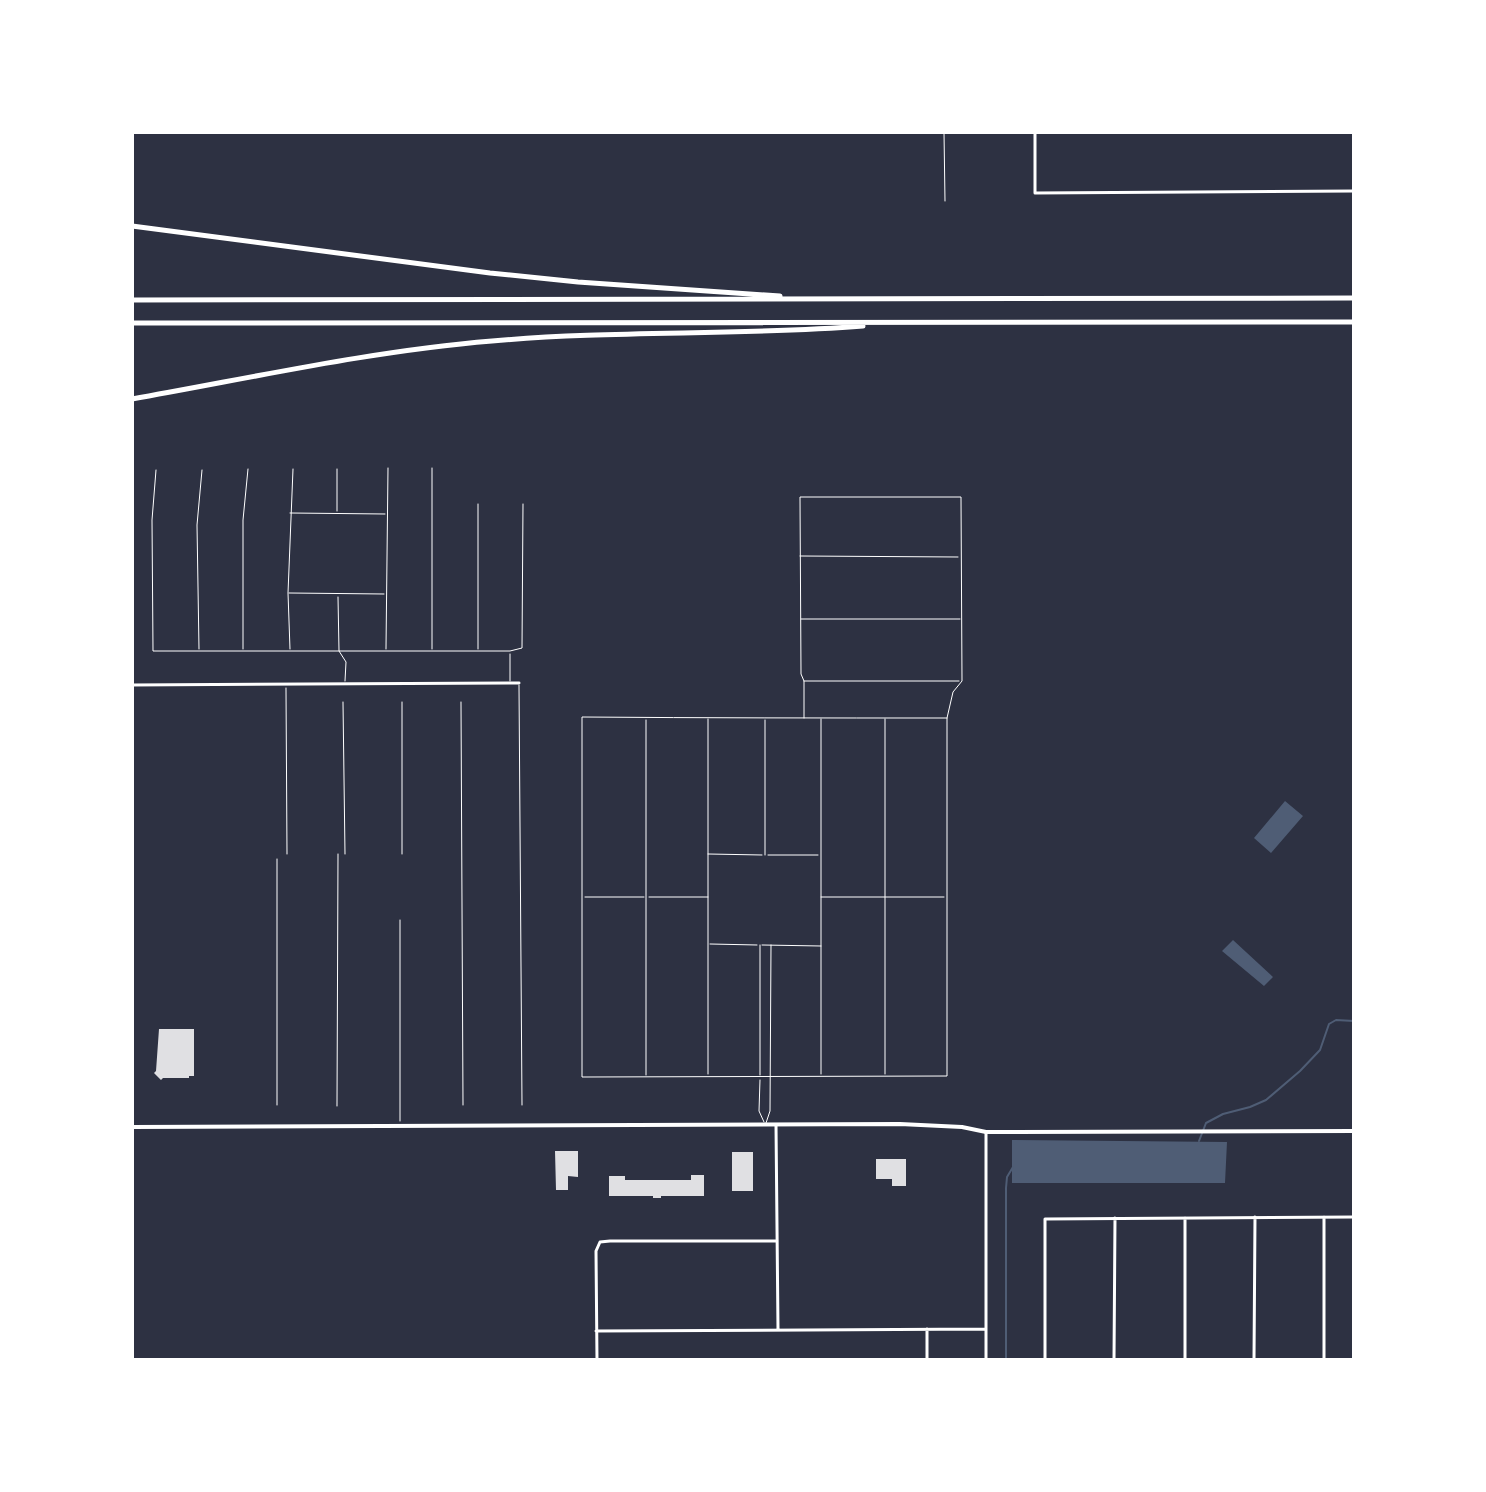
<svg xmlns="http://www.w3.org/2000/svg" width="1486" height="1492" font-family="'Archivo Narrow',sans-serif">
<style>
.water{fill:#4f5d75}
.lines{fill:none;stroke-linecap:round;stroke-linejoin:round}
.stream{stroke:#4f5d75;stroke-width:2}
.building{fill:#e0e0e3}
.service{stroke:#fff;stroke-width:1}
.minor{stroke:#fff;stroke-width:3}
.secondary{stroke:#fff;stroke-width:4}
.motorway{stroke:#fff;stroke-width:5}
</style>
<rect width="100%" height="100%" fill="#2d3142"/>
<path class="water" d="M1285 801 1303 816 1271 853 1254 838Z
M1233 940 1273 977 1264 986 1222 951Z
M1012 1140 1227 1142 1225 1183H1012Z"/>
<g class="lines">
<path class="stream" d="M1199 1141 1206 1123 1223 1114 1250 1107 1266 1100 1300 1071 1320 1050 1329 1024 1336 1020 1354 1021
M1006 1360V1188L1007 1177 1013 1167"/>
</g>
<path class="building" d="M159 1029H194V1076H189V1078H163L161 1080 154 1073 156 1071Z
M555 1151H578V1177L568 1176V1190H556Z
M732 1152H753V1191H732Z
M876 1159H906V1186H892V1179H876Z
M691 1175H704V1196H661V1198H653V1196H609V1176H625V1180H691Z"/>
<g class="lines">
<path class="service" d="M944 132 945 201
M337 469V511
M156 470 152 520 153 651H510L522 648 523 504
M478 504V649
M290 513 385 514
M800 556 958 557
M289 593 384 594
M338 597 339 651 346 662 345 681
M801 619H960
M199 649 197 525 202 470
M243 649V520L248 469
M290 649 288 593 293 469
M386 649 388 468
M432 649V468
M510 681V654
M804 681H959
M519 685 522 1105
M286 688 287 854
M343 702 345 854
M461 702 463 1105
M804 718V681L801 674 800 497H961L962 681 953 692 947 718V1076L582 1077V717C704 718 826 718 947 718
M646 720V1075
M765 720V855
M402 854V702
M708 854 762 855
M768 855H818
M585 897H644
M649 897H708
M821 897H944
M400 920V1121
M710 944 757 945
M762 945 821 946
M708 1074V719
M821 1074V719
M885 1074V719
M760 1075V945
M760 1080 759 1111 764 1122
M277 1105V859
M337 1106 338 854
M766 1123 770 1111 771 945"/>
<path class="minor" d="M1035 132V193L1354 191
M132 685 519 683
M776 1125 778 1329
M1324 1217V1360
M1185 1218V1360
M927 1329V1360
M596 1331 986 1329
M597 1360 596 1251 600 1242 610 1241H777
M986 1360V1132
M1045 1360V1219L1354 1217
M1114 1360 1115 1218
M1254 1360 1255 1217"/>
<path class="secondary" d="M132 1127 900 1124 962 1127 986 1132 1354 1131"/>
<path class="motorway" d="M132 226 490 273 578 282 780 296
M132 300 1354 298
M132 323 1354 322
M132 399C251 378 371 351 492 341 615 330 739 336 863 326"/>
</g>
<rect width="1486" height="1492" fill="none" stroke="#ffffff" stroke-width="268"/>
</svg>
